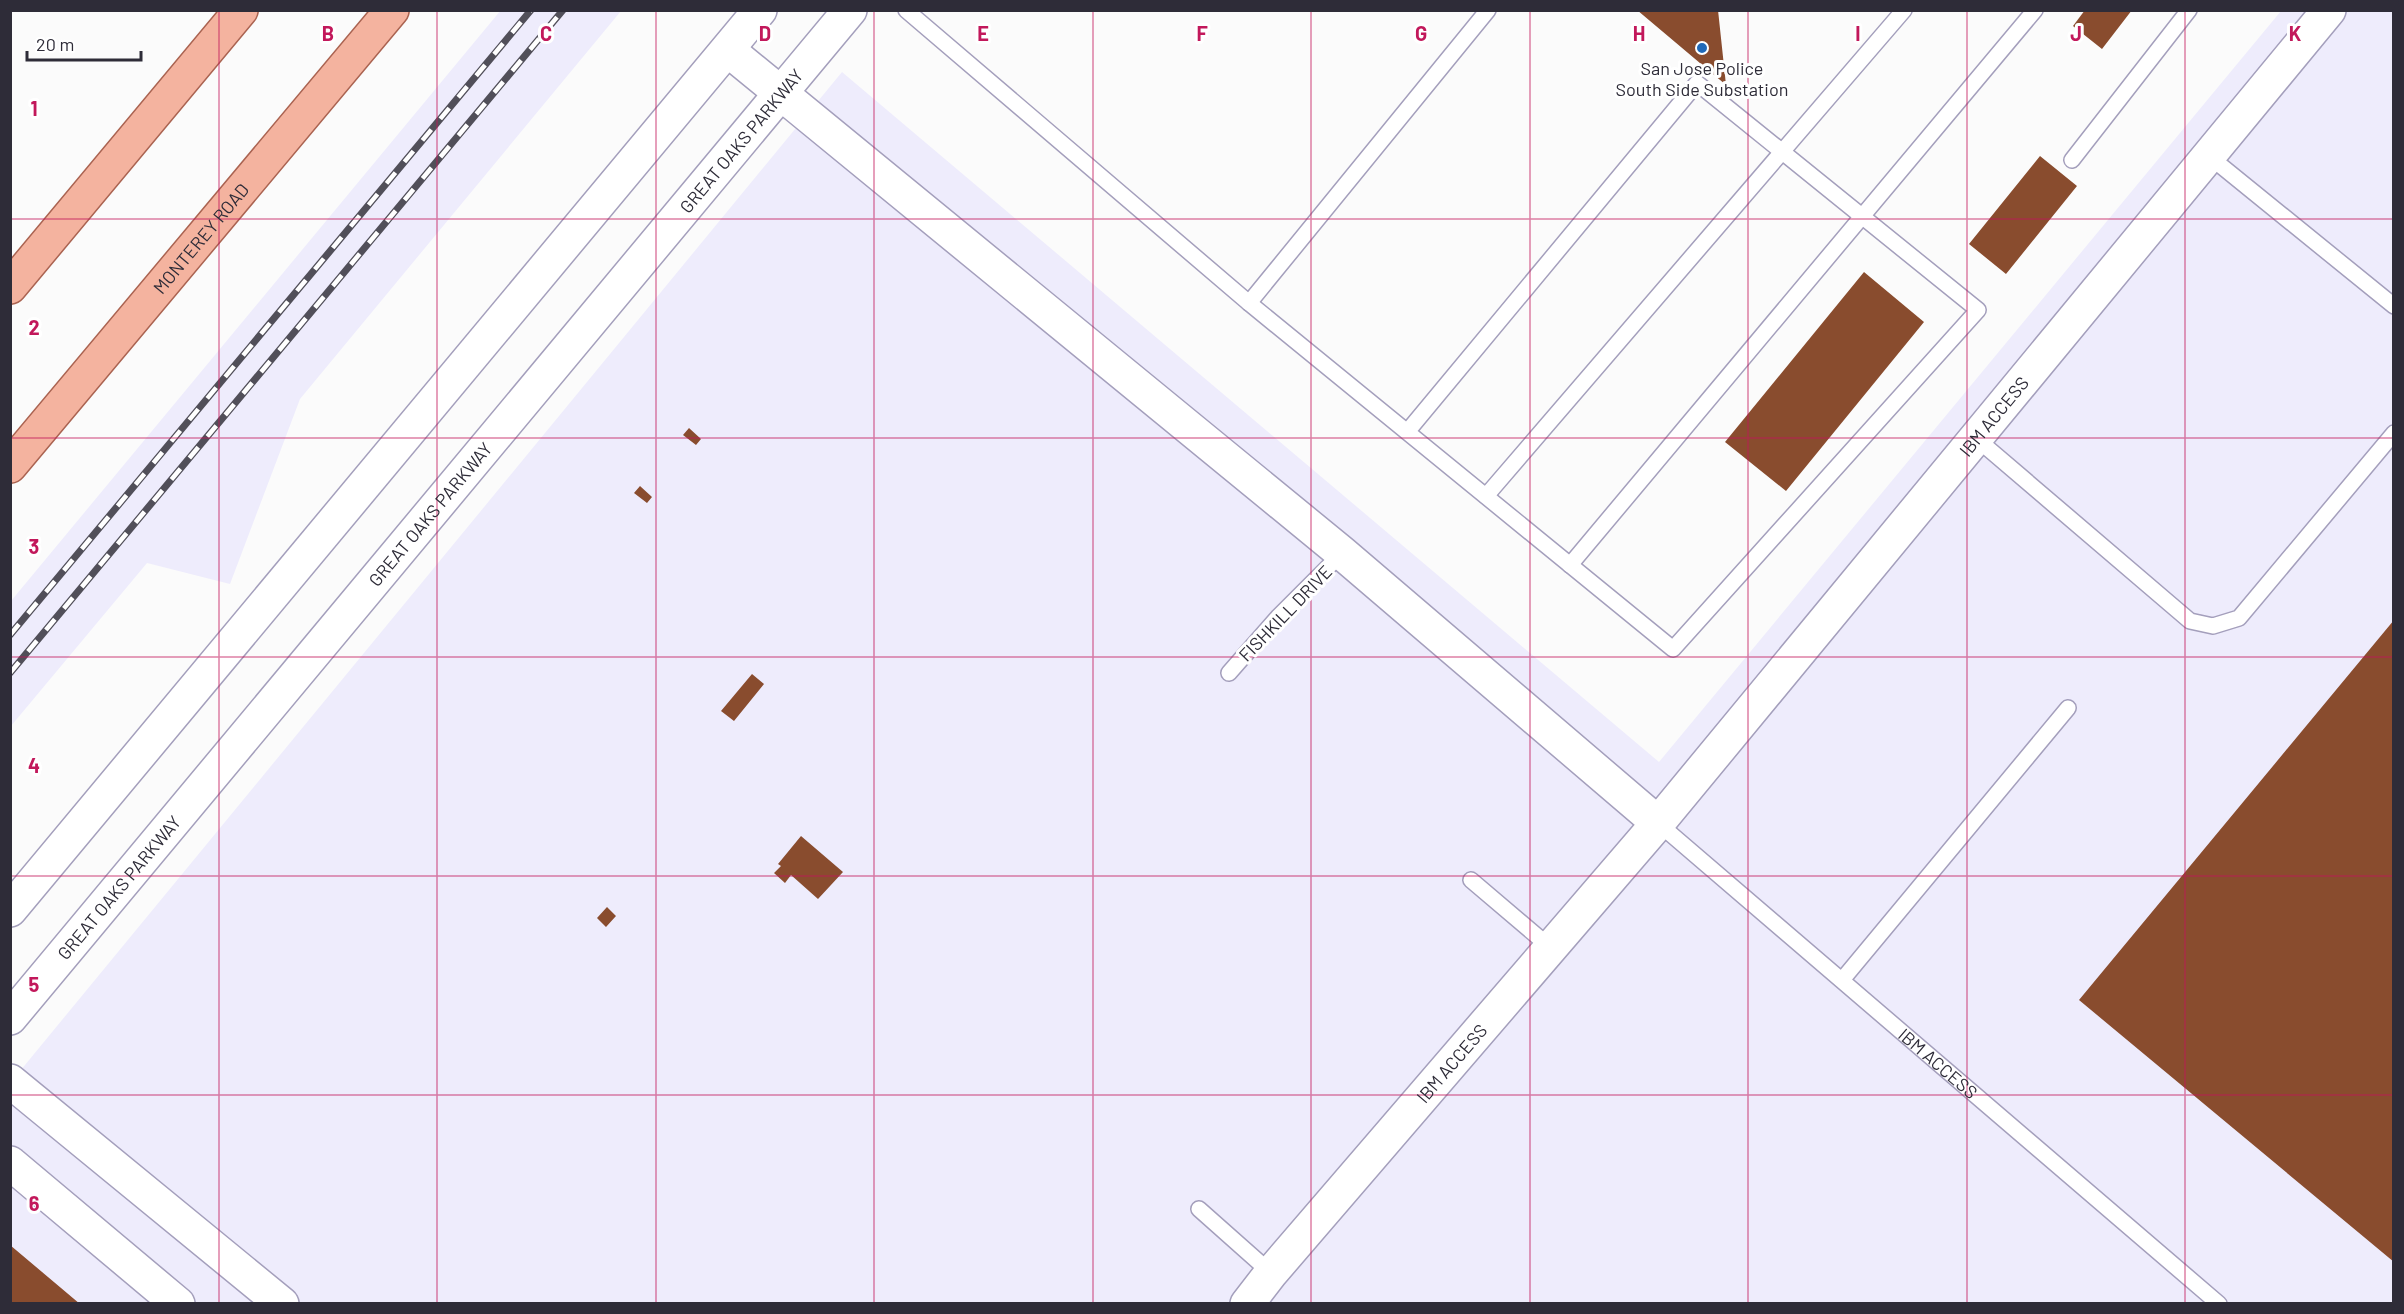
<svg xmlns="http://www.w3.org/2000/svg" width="2404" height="1314" font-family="Barlow,sans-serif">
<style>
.built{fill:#eeecfc}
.building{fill:#894c2e}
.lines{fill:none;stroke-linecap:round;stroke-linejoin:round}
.lane-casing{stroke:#a49fbc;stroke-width:18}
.secondary-casing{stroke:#a49fbc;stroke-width:36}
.primary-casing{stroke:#aa6351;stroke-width:36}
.lane{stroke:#fff;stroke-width:15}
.secondary{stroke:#fff;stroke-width:33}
.primary{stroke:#f4b39f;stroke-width:33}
.rail-casing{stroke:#514f59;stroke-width:7}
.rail{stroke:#fff;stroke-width:4.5;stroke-dasharray:14;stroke-linecap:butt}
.grid{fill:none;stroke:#c2185b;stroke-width:1.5;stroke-opacity:0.55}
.poi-dot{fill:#1f69b8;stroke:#fff;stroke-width:2}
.labels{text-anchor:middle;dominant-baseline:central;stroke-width:6;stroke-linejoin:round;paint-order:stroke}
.poi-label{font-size:18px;fill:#2e2c38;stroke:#fff}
.street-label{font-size:18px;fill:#2e2c38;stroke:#fff}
.grid-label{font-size:20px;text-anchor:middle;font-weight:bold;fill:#c2185b;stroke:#fff;stroke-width:6;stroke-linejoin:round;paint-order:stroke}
</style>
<rect width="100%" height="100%" fill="#fbfbfb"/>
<path class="built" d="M501 10 621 11 300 399 230 584 147 563 11 726V601Z
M2281 11H2393V1303L11 1304V1082L842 72 1659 762Z"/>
<path class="building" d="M1637 10H1718L1726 85Z
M2085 10H2132L2102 49 2073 26Z
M2040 156 2077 186 2006 274 1969 244Z
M1864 272 1924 322 1786 491 1725 442Z
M689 428 701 439 696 445 683 435Z
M640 486 652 497 647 503 634 493Z
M2394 620V1262L2079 1000Z
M752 674 764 684 734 721 721 711Z
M801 836 843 872 818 899 791 875 785 883 774 873 781 866 778 864Z
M607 907 616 916 606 927 597 918Z
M10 1245 80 1304H10Z"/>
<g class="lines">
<g class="lane-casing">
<g id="lane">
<path d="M906 10 1249 303 1673 649 1978 310 1697 83 1407 432"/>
<path d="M2209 156 2394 306"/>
<path d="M2072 160 2189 10"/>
<path d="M1249 303 1488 10"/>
<path d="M1977 439 2190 621 2213 626 2239 618 2394 433"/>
<path d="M1486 496 1904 10"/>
<path d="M1570 565 2035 10"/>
<path d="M1229 673 1279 616 1342 553"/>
<path id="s1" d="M1658 823 2219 1304"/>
<path d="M1471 880 1551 948"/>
<path d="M1842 980 2068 708"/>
<path d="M1199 1209 1271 1273"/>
</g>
</g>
<g class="secondary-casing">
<g id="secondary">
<path d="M728 50 1342 553 1658 823"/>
<path d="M10 910 760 10"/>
<path id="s2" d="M10 1018 850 10"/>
<path d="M10 1081 282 1304"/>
<path d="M10 1163 178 1304"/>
<path id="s3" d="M1247 1304 1271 1273 1658 823 2329 10"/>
</g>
</g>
<g class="primary-casing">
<g id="primary">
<path d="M10 287 241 10"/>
<path id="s4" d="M10 466 392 10"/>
</g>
</g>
<use href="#lane" class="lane"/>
<use href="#secondary" class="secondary"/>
<use href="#primary" class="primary"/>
<g class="rail-casing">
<path id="rail" d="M10 635 531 10
M10 673 563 10"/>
</g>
<use href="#rail" class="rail"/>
</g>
<path class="grid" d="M219 10V1304M437 10V1304M656 10V1304M874 10V1304M1093 10V1304M1311 10V1304M1530 10V1304M1748 10V1304M1967 10V1304M2185 10V1304M10 219H2394M10 438H2394M10 657H2394M10 876H2394M10 1095H2394"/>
<circle class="poi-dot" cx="1702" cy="48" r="6"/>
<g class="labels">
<g class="poi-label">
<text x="1702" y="68">San Jose Police<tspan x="1702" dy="21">South Side Substation</tspan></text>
</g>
<g class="street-label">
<text stroke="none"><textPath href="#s2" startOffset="1142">GREAT OAKS PARKWAY</textPath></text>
<text stroke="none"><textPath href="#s4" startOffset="297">MONTEREY ROAD</textPath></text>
<text stroke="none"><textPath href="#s3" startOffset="1160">IBM ACCESS</textPath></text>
<text stroke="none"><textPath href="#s2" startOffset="656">GREAT OAKS PARKWAY</textPath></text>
<text transform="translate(1285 613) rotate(-46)">FISHKILL DRIVE</text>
<text stroke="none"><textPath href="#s2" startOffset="170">GREAT OAKS PARKWAY</textPath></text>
<text stroke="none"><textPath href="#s3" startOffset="316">IBM ACCESS</textPath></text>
<text stroke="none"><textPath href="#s1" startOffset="369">IBM ACCESS</textPath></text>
</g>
</g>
<g class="grid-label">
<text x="328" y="41">B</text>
<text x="546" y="41">C</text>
<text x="765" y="41">D</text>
<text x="983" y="41">E</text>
<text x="1202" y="41">F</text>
<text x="1421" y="41">G</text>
<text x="1639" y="41">H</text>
<text x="1858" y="41">I</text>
<text x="2076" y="41">J</text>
<text x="2295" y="41">K</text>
<text x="34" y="116">1</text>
<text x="34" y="335">2</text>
<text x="34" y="554">3</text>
<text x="34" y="773">4</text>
<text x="34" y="992">5</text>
<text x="34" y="1211">6</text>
</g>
<rect width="2404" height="1314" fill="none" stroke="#2e2c38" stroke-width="24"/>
<path d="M27 51v9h114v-9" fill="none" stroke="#2e2c38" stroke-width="3"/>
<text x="36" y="51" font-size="18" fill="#2e2c38" stroke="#ffffff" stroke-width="4.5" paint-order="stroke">20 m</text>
</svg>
